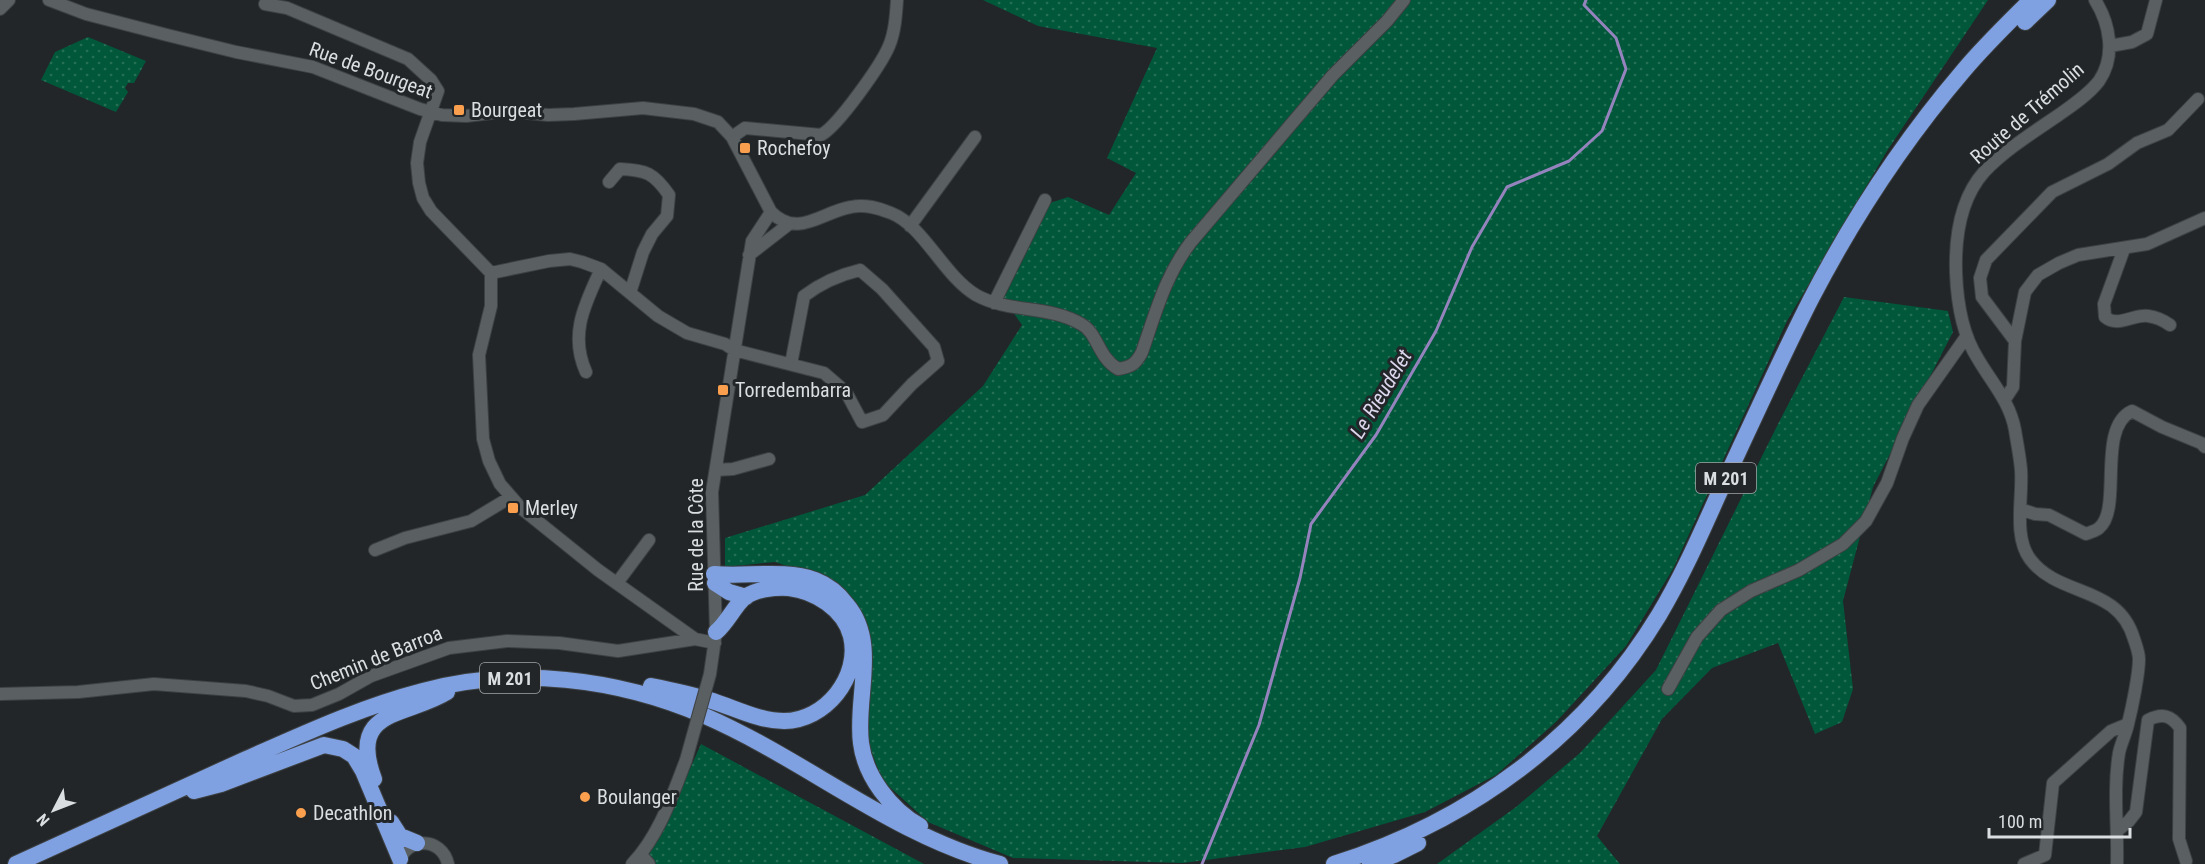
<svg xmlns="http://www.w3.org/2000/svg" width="2205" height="864" font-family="'Roboto Condensed',sans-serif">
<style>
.grass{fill:url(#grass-dots)}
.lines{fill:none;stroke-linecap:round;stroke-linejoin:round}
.stream{stroke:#9583be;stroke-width:3}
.minor-casing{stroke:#3d4143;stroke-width:14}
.highway-casing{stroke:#3d4143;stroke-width:18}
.minor{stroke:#5a6062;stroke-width:12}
.highway{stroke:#80a1e1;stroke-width:16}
.minor-bridge-casing{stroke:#3d4143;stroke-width:14;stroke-linecap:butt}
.minor-bridge{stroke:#5a6062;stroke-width:12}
.poi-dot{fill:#f99f4d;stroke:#222629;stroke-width:2}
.labels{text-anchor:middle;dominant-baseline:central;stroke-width:6;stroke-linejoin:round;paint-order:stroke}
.shield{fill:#222629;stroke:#a4a7a9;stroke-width:1.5}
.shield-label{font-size:18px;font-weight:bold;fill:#dbdee0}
.street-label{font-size:20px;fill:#dbdee0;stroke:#222629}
.poi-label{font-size:20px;fill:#dbdee0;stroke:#222629;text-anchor:start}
.water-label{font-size:21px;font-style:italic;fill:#ddd7ee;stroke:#222629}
</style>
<defs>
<pattern id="grass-dots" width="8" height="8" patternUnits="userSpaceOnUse" patternTransform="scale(1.5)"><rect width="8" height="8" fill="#005739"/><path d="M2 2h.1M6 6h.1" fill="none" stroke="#256f55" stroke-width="1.8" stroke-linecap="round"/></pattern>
</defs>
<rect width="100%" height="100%" fill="#222629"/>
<path class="grass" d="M983 0H1988L1887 151 1787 321 1673 569 1626 646 1556 722 1496 775 1425 812 1305 847 1183 863 1013 858 928 822 882 780 866 736 872 649 858 607 827 579 775 562 725 567V538L865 495 983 386 1022 325 1003 298 1050 203 1068 197 1109 215 1136 173 1107 158 1157 48 1038 26Z
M88 37 146 61 134 83H128L125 88 128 92 116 112 41 80 55 52Z
M1844 297 1948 311 1953 332 1873 487 1843 601 1853 689 1842 722 1815 734 1778 643 1712 668 1662 719 1597 836 1620 864H1437L1516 807 1580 753 1656 670 1778 424Z
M701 744 924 864H630L681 789Z"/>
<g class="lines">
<path class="stream" d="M1202 864 1259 725 1300 578 1311 524 1376 435 1436 331 1472 247 1507 187 1569 161 1602 131 1626 69 1616 38 1584 5 1586 0"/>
<g class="minor-casing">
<path id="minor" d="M49 0 86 14 167 35 236 52 313 67 420 109 442 115 466 116 508 111 548 115 574 114 643 108 694 114 718 122 732 137 771 212C798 239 821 212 851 207 865 204 878 208 891 213 924 226 943 275 976 295 1008 313 1049 305 1081 324 1098 333 1097 356 1118 369 1131 367 1136 364 1142 352 1156 312 1165 276 1191 242L1333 75 1387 21 1404 0
M2095 0C2110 24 2116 56 2099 81 2089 94 2073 105 2060 114 2034 132 2006 149 1984 172 1960 199 1955 238 1956 272 1957 302 1962 334 1978 359 1992 383 2010 402 2015 430 2017 443 2020 457 2021 470 2023 498 2013 536 2030 559 2059 598 2118 584 2134 639 2136 645 2139 653 2139 659 2139 674 2132 708 2128 724 2126 734 2121 743 2119 753 2113 789 2118 827 2117 864
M265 4 287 8 408 59 431 80 438 91 420 142 417 163 419 183 423 198 431 211 491 273V306L479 355 483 439 489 461 500 484 521 508 598 570 695 639 715 643
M0 9 9 0
M2110 46 2132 42 2147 34 2156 0
M732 137 745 128 821 135C838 126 881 65 889 46 895 32 896 15 897 0
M609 182 620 169C646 170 654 173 669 195L667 216 652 234 643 252 630 293
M910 226 975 137
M2124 249 2104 304 2105 317C2118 328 2133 314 2148 316 2156 317 2163 320 2170 325
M749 255 789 224
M491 273 549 261 570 259 582 262 601 269 658 316 687 333 725 344 734 350 824 373 846 392 862 422 883 415 912 384 938 361 934 347 882 289 860 270C839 275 821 283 804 296L791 364
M994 303 1045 200
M2015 341 1982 297 1980 278 1986 260 2052 192 2108 164 2137 143 2168 130 2198 99
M586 372C569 334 585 304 601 269
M2005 399 2013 387 2015 341 2025 292 2038 275 2059 263 2078 255 2147 244 2205 218
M716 470 733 469 769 459
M2020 509 2035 514 2049 515 2086 534C2090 532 2096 531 2099 528 2123 509 2096 428 2132 411L2162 427 2201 443 2205 447
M375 550 405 538 471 521 511 497
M617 583 649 540
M710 674 716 632 712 492 752 241 771 212
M1668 689 1697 637 1721 610 1751 591 1799 570 1843 544 1866 521 1887 483 1903 438 1918 405 1966 337
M0 694 78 692 154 684 246 691 268 696 294 706 312 705 339 694 371 676 449 648 507 641 559 643 618 651 695 639
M2118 830 2129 821 2136 812 2148 720C2162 713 2171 715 2180 728L2179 839 2186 861
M641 855 649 864
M399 863C406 836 442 837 448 864
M632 864C659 836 672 796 686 760
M2024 864 2045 855 2053 783 2111 731 2128 724"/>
</g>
<g class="highway-casing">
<path id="highway" d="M2025 22 2048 0
M714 574C747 577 784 569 815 580 828 585 839 594 847 605 879 643 855 698 861 743 865 776 891 810 920 826
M715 583 729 592 746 597
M651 686C671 690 690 694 709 700 733 707 758 721 784 721 825 721 861 677 851 636 844 609 815 591 789 588 776 587 756 589 745 597 735 605 727 623 716 632
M374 779C347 708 407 717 447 692
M194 791 221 784 324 745 343 749 354 756 363 771 400 859
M391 822 400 836 417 843
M16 864C92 829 168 794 244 760 303 734 361 707 423 691 516 666 617 678 705 716 806 760 892 835 1000 864
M1334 864C1470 821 1585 737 1659 615 1683 575 1701 533 1720 491 1750 427 1779 362 1811 299 1853 218 1905 139 1964 70 1985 45 2008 23 2031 0
M1370 864 1394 855 1418 843"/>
</g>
<use href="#minor" class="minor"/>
<use href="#highway" class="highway"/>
<g class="minor-bridge-casing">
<path id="minor-bridge" d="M686 760 710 674"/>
</g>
<use href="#minor-bridge" class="minor-bridge"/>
</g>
<g class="poi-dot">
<rect x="453" y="104" width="12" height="12" rx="3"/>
<rect x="739" y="142" width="12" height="12" rx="3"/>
<rect x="717" y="384" width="12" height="12" rx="3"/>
<rect x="507" y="502" width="12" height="12" rx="3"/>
<circle cx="585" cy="797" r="6"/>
<circle cx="301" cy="813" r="6"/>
</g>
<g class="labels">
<g class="shield">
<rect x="1696" y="463" width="60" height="30" rx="4.5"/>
<rect x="480" y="663" width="60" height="30" rx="4.5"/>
</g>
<g class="shield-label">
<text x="1726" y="478">M 201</text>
<text x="510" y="678">M 201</text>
</g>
<g class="street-label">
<text transform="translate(371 70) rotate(20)">Rue de Bourgeat</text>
<text transform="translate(2027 113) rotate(-41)">Route de Trémolin</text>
<text transform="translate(696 535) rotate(-90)">Rue de la Côte</text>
<text transform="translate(376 658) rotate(-22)">Chemin de Barroa</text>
</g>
<g class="poi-label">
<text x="471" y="110">Bourgeat</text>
<text x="757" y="148">Rochefoy</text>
<text x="735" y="390">Torredembarra</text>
<text x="525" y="508">Merley</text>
<text x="597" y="797">Boulanger</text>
<text x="313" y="813">Decathlon</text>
</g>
<g class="water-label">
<text transform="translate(1381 394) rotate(-59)">Le Rieudelet</text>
</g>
</g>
<g transform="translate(54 810) rotate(228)" stroke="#222629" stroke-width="4.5" paint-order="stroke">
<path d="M0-4.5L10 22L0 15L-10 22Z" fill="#dbdee0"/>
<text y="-9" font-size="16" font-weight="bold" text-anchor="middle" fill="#dbdee0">N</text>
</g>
<path d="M1989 828v9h141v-9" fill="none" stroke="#dbdee0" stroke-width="3"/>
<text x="1998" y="828" font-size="18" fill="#dbdee0" stroke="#222629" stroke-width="4.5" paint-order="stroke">100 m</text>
</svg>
